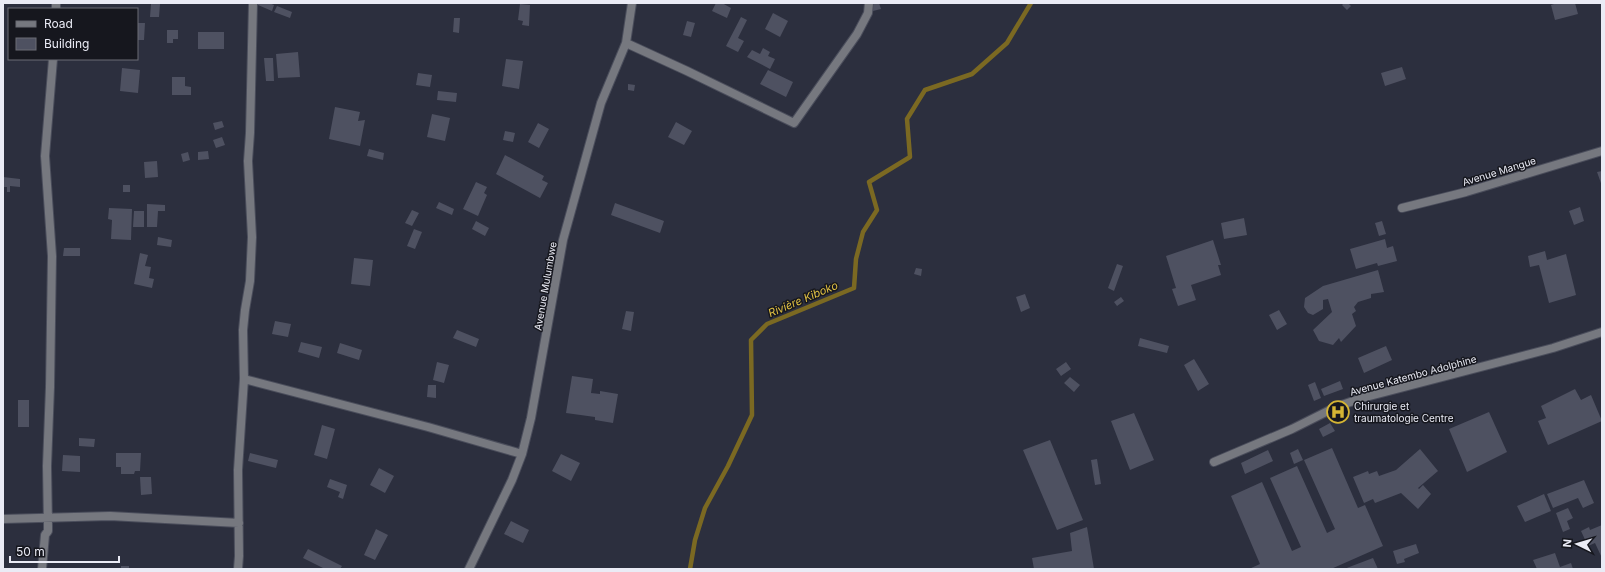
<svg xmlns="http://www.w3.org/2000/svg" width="1605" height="572" font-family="Inter,sans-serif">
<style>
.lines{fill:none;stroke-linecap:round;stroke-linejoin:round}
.stream{stroke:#7b6922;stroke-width:4.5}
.building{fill:#4e5161}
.street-casing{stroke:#4a4d5b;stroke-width:10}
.street{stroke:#76787f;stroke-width:8}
.labels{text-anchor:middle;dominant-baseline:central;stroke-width:3;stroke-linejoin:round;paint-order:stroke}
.street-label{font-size:10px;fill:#eaebf5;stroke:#16171e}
.poi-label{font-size:10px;fill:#eaebf5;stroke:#16171e;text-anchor:start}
.water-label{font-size:11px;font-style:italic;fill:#e0c043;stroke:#16171e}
</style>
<rect width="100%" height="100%" fill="#2c2f3e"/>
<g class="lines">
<path class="stream" d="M690 569 695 540 705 508 728 466 752 415 751 340 767 324 854 288 856 259 863 232 877 210 869 182 910 157 907 119 925 90 972 74 1007 43 1031 3"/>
</g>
<path class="building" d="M258 3H269L274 5 272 11 258 5Z
M716 3H722L731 8 727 18 712 11Z
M870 3H879L881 9 873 11Z
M1344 3H1348L1351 6 1347 10 1342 5Z
M1557 3H1575L1578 14 1555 20 1551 5Z
M151 4H160L159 17H150Z
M520 4 530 5 529 26 522 25 523 21 518 20Z
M277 6 292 12 290 18 274 12Z
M773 13 788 21 780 37 765 29Z
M741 17 747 20 738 38 744 41 738 52 726 46Z
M454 18H460L459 33 453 32Z
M687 21 695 23 691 37 683 35Z
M137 23H145L144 40H137Z
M167 30H178V39H173V43H167Z
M198 32H224V49H198Z
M763 48 770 52 768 56 775 59 770 69 747 57 752 50 760 54Z
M298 52 300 77 278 78 276 54Z
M264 58H273L274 81H266Z
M506 59 523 61 519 89 502 86Z
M1402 67 1406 79 1385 86 1381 73Z
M122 68 140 70 138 93 120 91Z
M768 70 793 82 786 97 760 84Z
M418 73 432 75 430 87 416 85Z
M172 77H185V86L191 87V95H172Z
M628 84 635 85 634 91 628 90Z
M438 91 457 93 456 102 437 100Z
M335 107 360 112 358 121 365 120 360 146 329 139Z
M432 114 450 118 445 141 427 137Z
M222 121 224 127 215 130 213 123Z
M676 122 692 131 684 145 668 137Z
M538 123 549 129 539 148 528 142Z
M505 131 515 133 513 142 503 140Z
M222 137 225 145 216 148 213 140Z
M369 149 384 153 383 160 367 156Z
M208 151 209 159 198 160V152Z
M188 152 190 160 183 162 181 154Z
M505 155 544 176 542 180 548 183 540 198 496 174Z
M157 161 158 177 145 178 144 162Z
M1602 171V186L1597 172Z
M3 177 20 179V187L10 186V192H7V187H3Z
M476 182 487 187 484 193 487 195 478 216 463 209Z
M123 185H130V192H123Z
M439 202 454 209 452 215 436 208Z
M615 203 664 221 660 233 611 215Z
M147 204 165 205V211H158L157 227H147Z
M1580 207 1584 221 1574 225 1569 211Z
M109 208 132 209 131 240 111 239 112 220 108 219Z
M412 210 419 213 412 226 405 223Z
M134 211H144V227H133Z
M1244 218 1247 235 1224 239 1221 223Z
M476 221 489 228 485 236 472 229Z
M1382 221 1386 234 1379 236 1375 223Z
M414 229 422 232 415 249 407 246Z
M158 237 172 240 171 247 157 245Z
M1385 239 1387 248 1393 246 1397 261 1378 266 1377 263 1356 269 1350 249Z
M1213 240 1221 265H1218L1221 275 1191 285 1196 300 1178 306 1172 289 1176 288 1166 256Z
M64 248H80V256H63Z
M1545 251 1547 260 1566 254 1576 295 1549 303 1539 265 1530 267 1528 256Z
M140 253 148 255 145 266 151 267 149 278 154 279 152 288 134 284Z
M354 258 373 260 370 286 351 284Z
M1117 264 1123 266 1114 291 1108 288Z
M916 268 922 269 921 276 914 274Z
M1378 270 1384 292 1371 294V298L1358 302 1354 307 1356 311 1352 314 1356 326 1341 342 1339 338 1333 345 1319 341 1313 330 1332 312 1328 299 1323 300V309L1313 315 1308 313 1304 307 1305 298 1323 286Z
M1025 294 1030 308 1021 312 1016 297Z
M1121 297 1124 301 1117 306 1114 302Z
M1279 310 1287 324 1277 330 1269 315Z
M626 311 634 312 631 331 622 329Z
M275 321 291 324 288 337 272 334Z
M457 330 479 339 476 347 453 338Z
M1140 338 1169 346 1167 353 1138 346Z
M301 342 322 347 319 358 298 352Z
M340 343 362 350 359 360 337 353Z
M1386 346 1392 360 1364 373 1358 358Z
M1194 359 1209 384 1198 391 1184 365Z
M437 362 449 365 444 383 433 380Z
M1066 362 1071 369 1061 376 1056 369Z
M572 376 593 379 591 393 600 394V391L618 394 613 423 595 420V417L566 413Z
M1070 377 1080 385 1074 392 1064 383Z
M1340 381 1343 389 1324 396 1321 389Z
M1315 382 1321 398 1314 401 1308 385Z
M428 385H436V398L427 397Z
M1575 389 1581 400 1591 395 1602 421 1548 445 1538 421 1546 418 1541 406Z
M18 400H29V427H18Z
M1489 412 1507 452 1467 472 1449 429Z
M1134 413 1154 460 1130 470 1111 421Z
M1330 423 1335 431 1323 437 1319 429Z
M322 425 335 429 327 459 314 455Z
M79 438 95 439 94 447 79 446Z
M1050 440 1083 520 1057 530 1023 450Z
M1332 448 1358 508 1365 505 1383 546 1331 569H1249L1260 564 1231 496 1262 482 1292 551 1301 547 1270 478 1297 466 1327 533 1335 529 1304 460Z
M1298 449 1303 460 1294 464 1290 453Z
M1420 449 1438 471 1418 488 1419 489 1423 485 1431 494 1418 509 1401 493 1375 503 1373 499 1364 503 1353 477 1368 471 1369 474 1377 471 1379 476 1396 470Z
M1268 450 1273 461 1245 474 1241 463Z
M116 453H141L140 471H135L134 474H121V467H116Z
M250 453 278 460 276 468 248 461Z
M561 454 580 463 571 481 552 471Z
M63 455 80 456V472L62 471Z
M1097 459 1101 484 1095 485 1091 460Z
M379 468 394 476 385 493 370 485Z
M140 477H151L152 494 141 495Z
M330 479 347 485 343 499 338 497 340 492 327 487Z
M1584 480 1594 503 1583 508 1578 498 1553 508 1547 494Z
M1544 494 1551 511 1525 522 1517 506Z
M1568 508 1573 518 1567 521 1570 529 1563 532 1556 513Z
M511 521 529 530 523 543 504 534Z
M1602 525V558L1595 543 1588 546 1581 531 1589 527 1590 530Z
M1087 527 1094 569H1034L1032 558 1072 551 1070 533Z
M376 529 388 535 375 560 364 555Z
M1416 544 1419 553 1404 559 1405 562 1397 564 1393 551Z
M308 549 342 566 340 569H325L303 558Z
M1555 553 1560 567 1571 563 1573 569H1537L1533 560Z
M1373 558 1378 569H1344Z
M121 566H129V569H121Z"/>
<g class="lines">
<g class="street-casing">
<path id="street" d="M56 9V3
M626 43 687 71 794 123 857 34 868 13 869 3
M1402 208 1466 192 1602 151
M244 379 428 427 522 454
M1214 462 1292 429 1336 407 1362 398 1553 348 1602 332
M3 519 110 516 239 523
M42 569 45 535 48 531V526L47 466 50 387 52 256 45 156 53 59
M238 569 239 556 238 470 244 379 243 330 245 310 250 281 252 237 248 161 250 133 253 3
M469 569 512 480 522 454 531 418 563 240 601 103 626 43 632 3"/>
</g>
<use href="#street" class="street"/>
</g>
<defs>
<g id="hospital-ring" transform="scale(1.15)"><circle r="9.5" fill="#16171e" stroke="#d5b534" stroke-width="1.5"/><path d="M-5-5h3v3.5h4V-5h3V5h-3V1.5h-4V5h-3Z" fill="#d5b534"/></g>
</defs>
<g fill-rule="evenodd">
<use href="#hospital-ring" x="1338" y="412"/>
</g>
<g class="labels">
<g class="street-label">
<text transform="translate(1499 171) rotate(-17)">Avenue Mangue</text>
<text transform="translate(545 286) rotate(-80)">Avenue Mulumbwe</text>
<text transform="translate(1413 375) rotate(-15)">Avenue Katembo Adolphine</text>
</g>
<g class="poi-label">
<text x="1354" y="406">Chirurgie et<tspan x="1354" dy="12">traumatologie Centre</tspan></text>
</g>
<g class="water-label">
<text transform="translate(803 299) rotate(-23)">Rivière Kiboko</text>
</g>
</g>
<rect width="1605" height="572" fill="none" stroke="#eaebf5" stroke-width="8"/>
<rect x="8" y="8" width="130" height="52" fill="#16171e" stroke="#6b6c74"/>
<rect x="16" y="21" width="20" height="6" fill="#76787f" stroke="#6b6c74"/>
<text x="44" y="28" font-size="12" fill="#eaebf5">Road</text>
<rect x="16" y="38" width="20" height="12" fill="#4e5161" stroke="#6b6c74"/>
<text x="44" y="48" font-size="12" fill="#eaebf5">Building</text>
<g transform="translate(1577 544) rotate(275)" stroke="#16171e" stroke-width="3" paint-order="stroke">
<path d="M0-3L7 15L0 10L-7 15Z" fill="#eaebf5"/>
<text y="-6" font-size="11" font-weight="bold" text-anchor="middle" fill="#eaebf5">N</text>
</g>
<path d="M10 556v6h109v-6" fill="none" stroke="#eaebf5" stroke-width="2"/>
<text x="16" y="556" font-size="12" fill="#eaebf5" stroke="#16171e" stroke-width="3" paint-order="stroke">50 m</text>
</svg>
